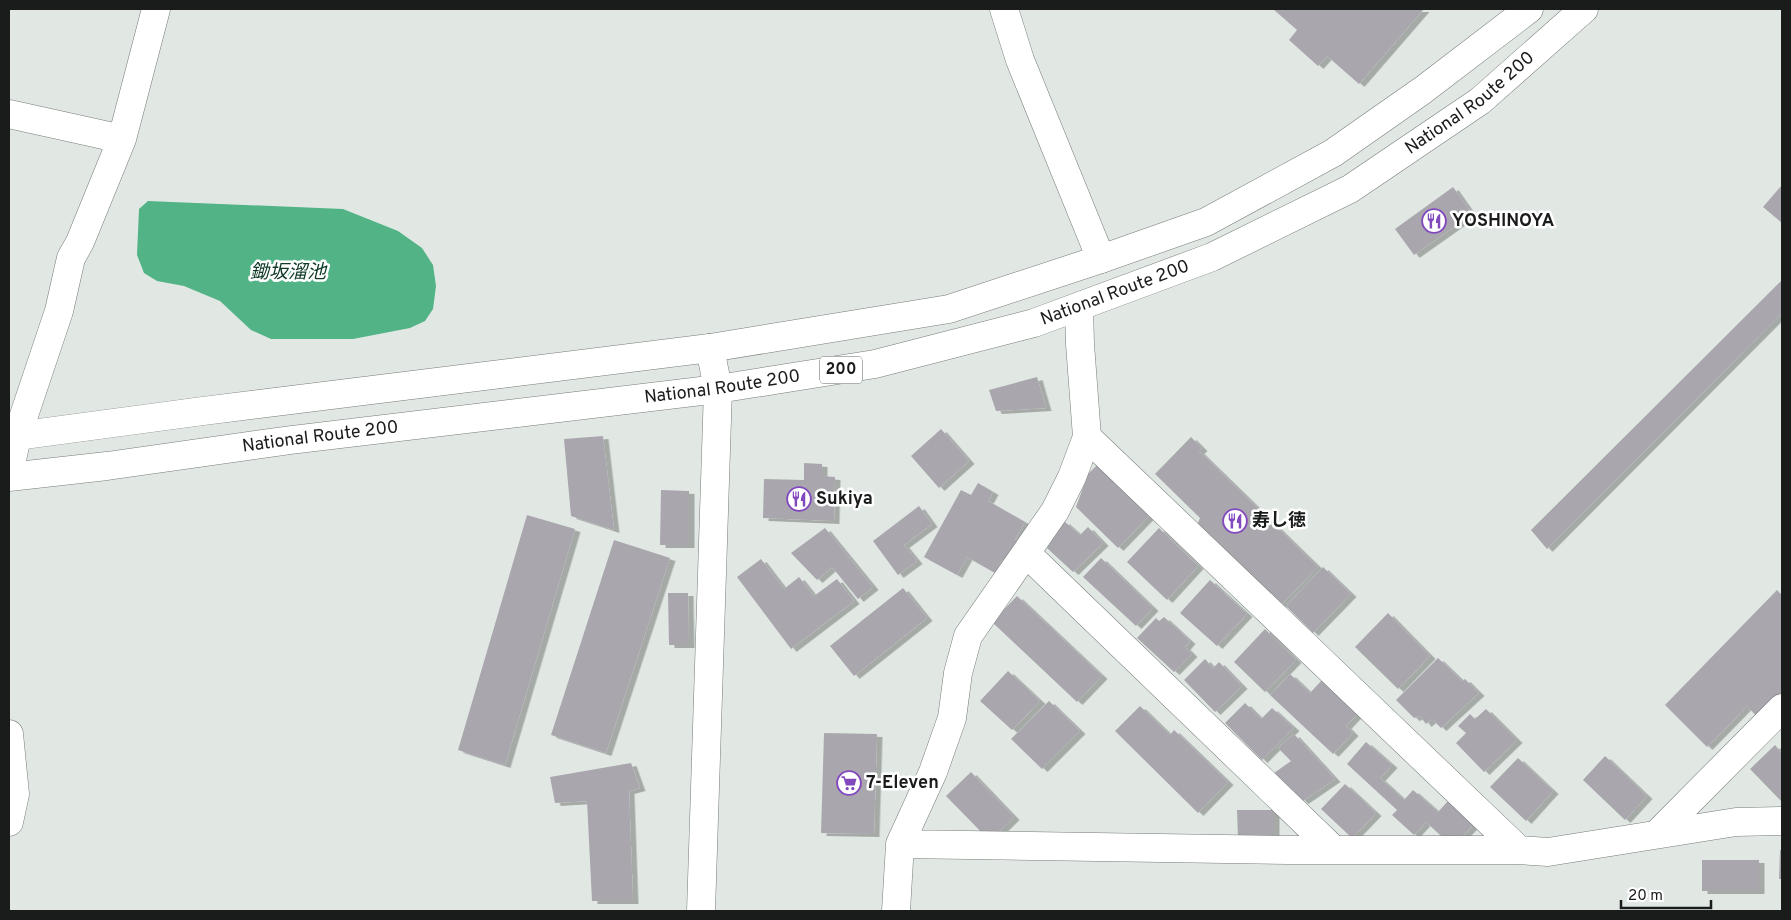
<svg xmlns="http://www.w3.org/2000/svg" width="1791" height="920" font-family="Overpass,'Noto Sans JP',sans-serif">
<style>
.water{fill:#52b386}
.building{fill:#a9a7ad;filter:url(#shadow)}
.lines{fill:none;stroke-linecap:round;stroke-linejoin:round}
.street-casing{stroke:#767c79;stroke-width:29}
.secondary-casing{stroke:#767c79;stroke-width:29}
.highway-casing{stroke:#767c79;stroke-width:29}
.street{stroke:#fff;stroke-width:28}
.secondary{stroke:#fff;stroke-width:28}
.highway{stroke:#fff;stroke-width:28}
.labels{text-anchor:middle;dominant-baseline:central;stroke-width:5;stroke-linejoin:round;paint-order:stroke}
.shield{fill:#fff;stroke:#5e605f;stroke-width:1}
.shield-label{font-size:16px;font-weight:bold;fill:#191c1a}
.street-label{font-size:18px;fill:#191c1a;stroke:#fff}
.poi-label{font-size:18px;font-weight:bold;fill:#191c1a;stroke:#fff;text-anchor:start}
.water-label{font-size:19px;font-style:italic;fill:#0e3926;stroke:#fff}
</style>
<defs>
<filter id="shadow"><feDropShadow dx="5.5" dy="3" stdDeviation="0" flood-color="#0004"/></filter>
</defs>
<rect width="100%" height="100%" fill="#e1e8e4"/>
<path class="water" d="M148 201 343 209 398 231 422 248 433 265 436 286 433 309 425 321 410 328 353 339H271L251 330 220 301 184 286 157 281 144 273 137 255 139 209Z"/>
<path class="building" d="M1273 9H1424L1359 84 1327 56 1318 66 1289 40 1297 30Z
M1782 185V223L1763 207Z
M1453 187 1472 214 1414 255 1395 229Z
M1782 280V313L1547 549 1531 530Z
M1037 377 1046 408 996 411 989 390Z
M941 429 969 461 939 488 911 456Z
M603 436 614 530 571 516 564 439Z
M1191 437 1202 448 1199 451 1318 567 1280 606 1197 525 1200 518 1155 474Z
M804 463 822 464V476L835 477 834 521 763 518 764 479 804 480Z
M1097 465 1149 516 1118 548 1076 507 1088 474Z
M978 483 993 492 988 501 1025 522 1015 539 1022 543 1010 564 1002 560 995 573 967 557 957 575 924 557 961 490 971 495Z
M661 490 689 491V545H660Z
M919 506 932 524 904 545 917 561 898 575 873 541Z
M527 515 575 529 505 765 458 750Z
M1064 521 1080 535 1088 527 1103 543 1073 572 1047 548Z
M825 528 873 587 858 599 832 567 817 580 791 553Z
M1159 528 1198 566 1167 600 1127 562Z
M614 540 670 558 606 753 551 735Z
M1101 558 1153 608 1136 626 1083 577Z
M761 559 784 589 799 577 814 596 837 579 854 601 791 649 737 577Z
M1323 567 1351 594 1313 633 1286 606Z
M1210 580 1247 614 1217 646 1180 613Z
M903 588 927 618 854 676 830 646Z
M1777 590 1782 595V695L1759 719 1747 706 1707 747 1665 705Z
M668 593H688L689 645H669Z
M1017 596 1102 676 1077 702 992 622Z
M1388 613 1430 656 1398 689 1355 647Z
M1164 617 1190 641 1185 647 1192 654 1174 672 1137 638 1156 618 1159 621Z
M1265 629 1296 660 1265 692 1234 662Z
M1438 658 1462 681 1465 679 1479 693 1441 728 1432 719 1426 724 1420 716 1414 718 1396 700Z
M1205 659 1213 668 1219 662 1242 686 1215 712 1184 680Z
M1008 671 1040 701 1012 730 980 701Z
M1290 674 1310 693 1322 680 1358 713 1346 726 1353 733 1333 754 1270 695Z
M1049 701 1080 731 1042 769 1011 739Z
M1245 703 1261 719 1272 708 1294 728 1262 760 1225 723Z
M1140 706 1170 735 1174 730 1228 782 1198 813 1115 731Z
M1486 709 1517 740 1484 772 1456 743 1466 733 1458 726 1470 714 1475 719Z
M824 733 877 734 874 834 821 833Z
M1294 734 1335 779 1303 801 1274 773 1291 761 1278 748Z
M1366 742 1392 765 1380 778 1404 800 1413 790 1438 812 1448 801 1474 824 1453 847 1426 822 1414 835 1392 815 1397 810 1347 764Z
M1775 745 1782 753V802L1750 769Z
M1605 756 1647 796 1625 820 1583 780Z
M1518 758 1553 791 1526 821 1490 787Z
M631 763 640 788 629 791 633 901H592L587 801 555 803 550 777Z
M971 772 1014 817 990 841 946 796Z
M1345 784 1376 813 1352 838 1321 809Z
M1237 810H1274V839H1238Z
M1780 850H1782V879H1779Z
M1702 860H1759V891H1702Z"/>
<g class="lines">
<g class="street-casing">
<path id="street" d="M1004 9 1020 60 1101 259
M9 114 122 139
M1087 437 1519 850
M9 474 17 436 59 311 71 258 80 242 122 139 156 9
M1026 553 1334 850
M9 734 15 794 9 822
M1657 834 1782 708
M900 844 1289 850H1519L1548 852 1736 822 1782 821
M896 911 900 844 933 772 952 718 958 673 968 636 1055 511 1072 477 1087 437 1080 344 1079 307"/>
</g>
<g class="secondary-casing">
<path id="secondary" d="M701 911 718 389 710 348"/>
</g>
<g class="highway-casing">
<g id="highway">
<path d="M9 437 203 411 710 348 949 309 1101 259 1206 222 1333 153 1423 90 1529 9"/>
<path id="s1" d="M9 477 107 466 291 440 718 389 875 364 1034 323 1212 257 1350 189 1480 101 1584 9"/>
</g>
</g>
<use href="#street" class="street"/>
<use href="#secondary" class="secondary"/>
<use href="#highway" class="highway"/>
</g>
<defs>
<g id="restaurant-ring" transform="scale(1.25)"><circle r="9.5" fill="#fff" stroke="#8249bf" stroke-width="1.5"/><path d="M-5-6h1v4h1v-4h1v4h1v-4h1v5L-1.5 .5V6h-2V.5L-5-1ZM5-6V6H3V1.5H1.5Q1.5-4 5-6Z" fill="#8249bf"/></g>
<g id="supermarket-ring" transform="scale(1.25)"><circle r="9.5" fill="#fff" stroke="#8249bf" stroke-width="1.5"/><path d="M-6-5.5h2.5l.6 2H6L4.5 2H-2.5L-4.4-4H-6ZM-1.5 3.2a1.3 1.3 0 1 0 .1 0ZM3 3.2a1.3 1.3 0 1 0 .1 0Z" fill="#8249bf"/></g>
</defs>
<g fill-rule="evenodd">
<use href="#restaurant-ring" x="1434" y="221"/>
<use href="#restaurant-ring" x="799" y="499"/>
<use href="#restaurant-ring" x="1235" y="521"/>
<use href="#supermarket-ring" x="849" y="783"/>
</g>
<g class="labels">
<rect class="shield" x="820" y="356.5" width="42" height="27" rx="4"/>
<g class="shield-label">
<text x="841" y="370">200</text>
</g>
<g class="street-label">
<text stroke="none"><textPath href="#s1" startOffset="1529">National Route 200</textPath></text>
<text stroke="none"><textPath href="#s1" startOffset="1124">National Route 200</textPath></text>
<text stroke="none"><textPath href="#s1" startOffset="719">National Route 200</textPath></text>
<text stroke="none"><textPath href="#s1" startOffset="314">National Route 200</textPath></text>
</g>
<g class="poi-label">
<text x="1452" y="221">YOSHINOYA</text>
<text x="816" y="499">Sukiya</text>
<text x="1252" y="521">寿し徳</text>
<text x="866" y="783">7-Eleven</text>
</g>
<g class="water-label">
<text x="288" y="273">鋤坂溜池</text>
</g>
</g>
<rect width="1791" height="920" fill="none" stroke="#191c1a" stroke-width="20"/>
<path d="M1621 900v8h90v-8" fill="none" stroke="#191c1a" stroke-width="2.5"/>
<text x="1628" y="900" font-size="15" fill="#191c1a" stroke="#ffffff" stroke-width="4" paint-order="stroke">20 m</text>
</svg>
